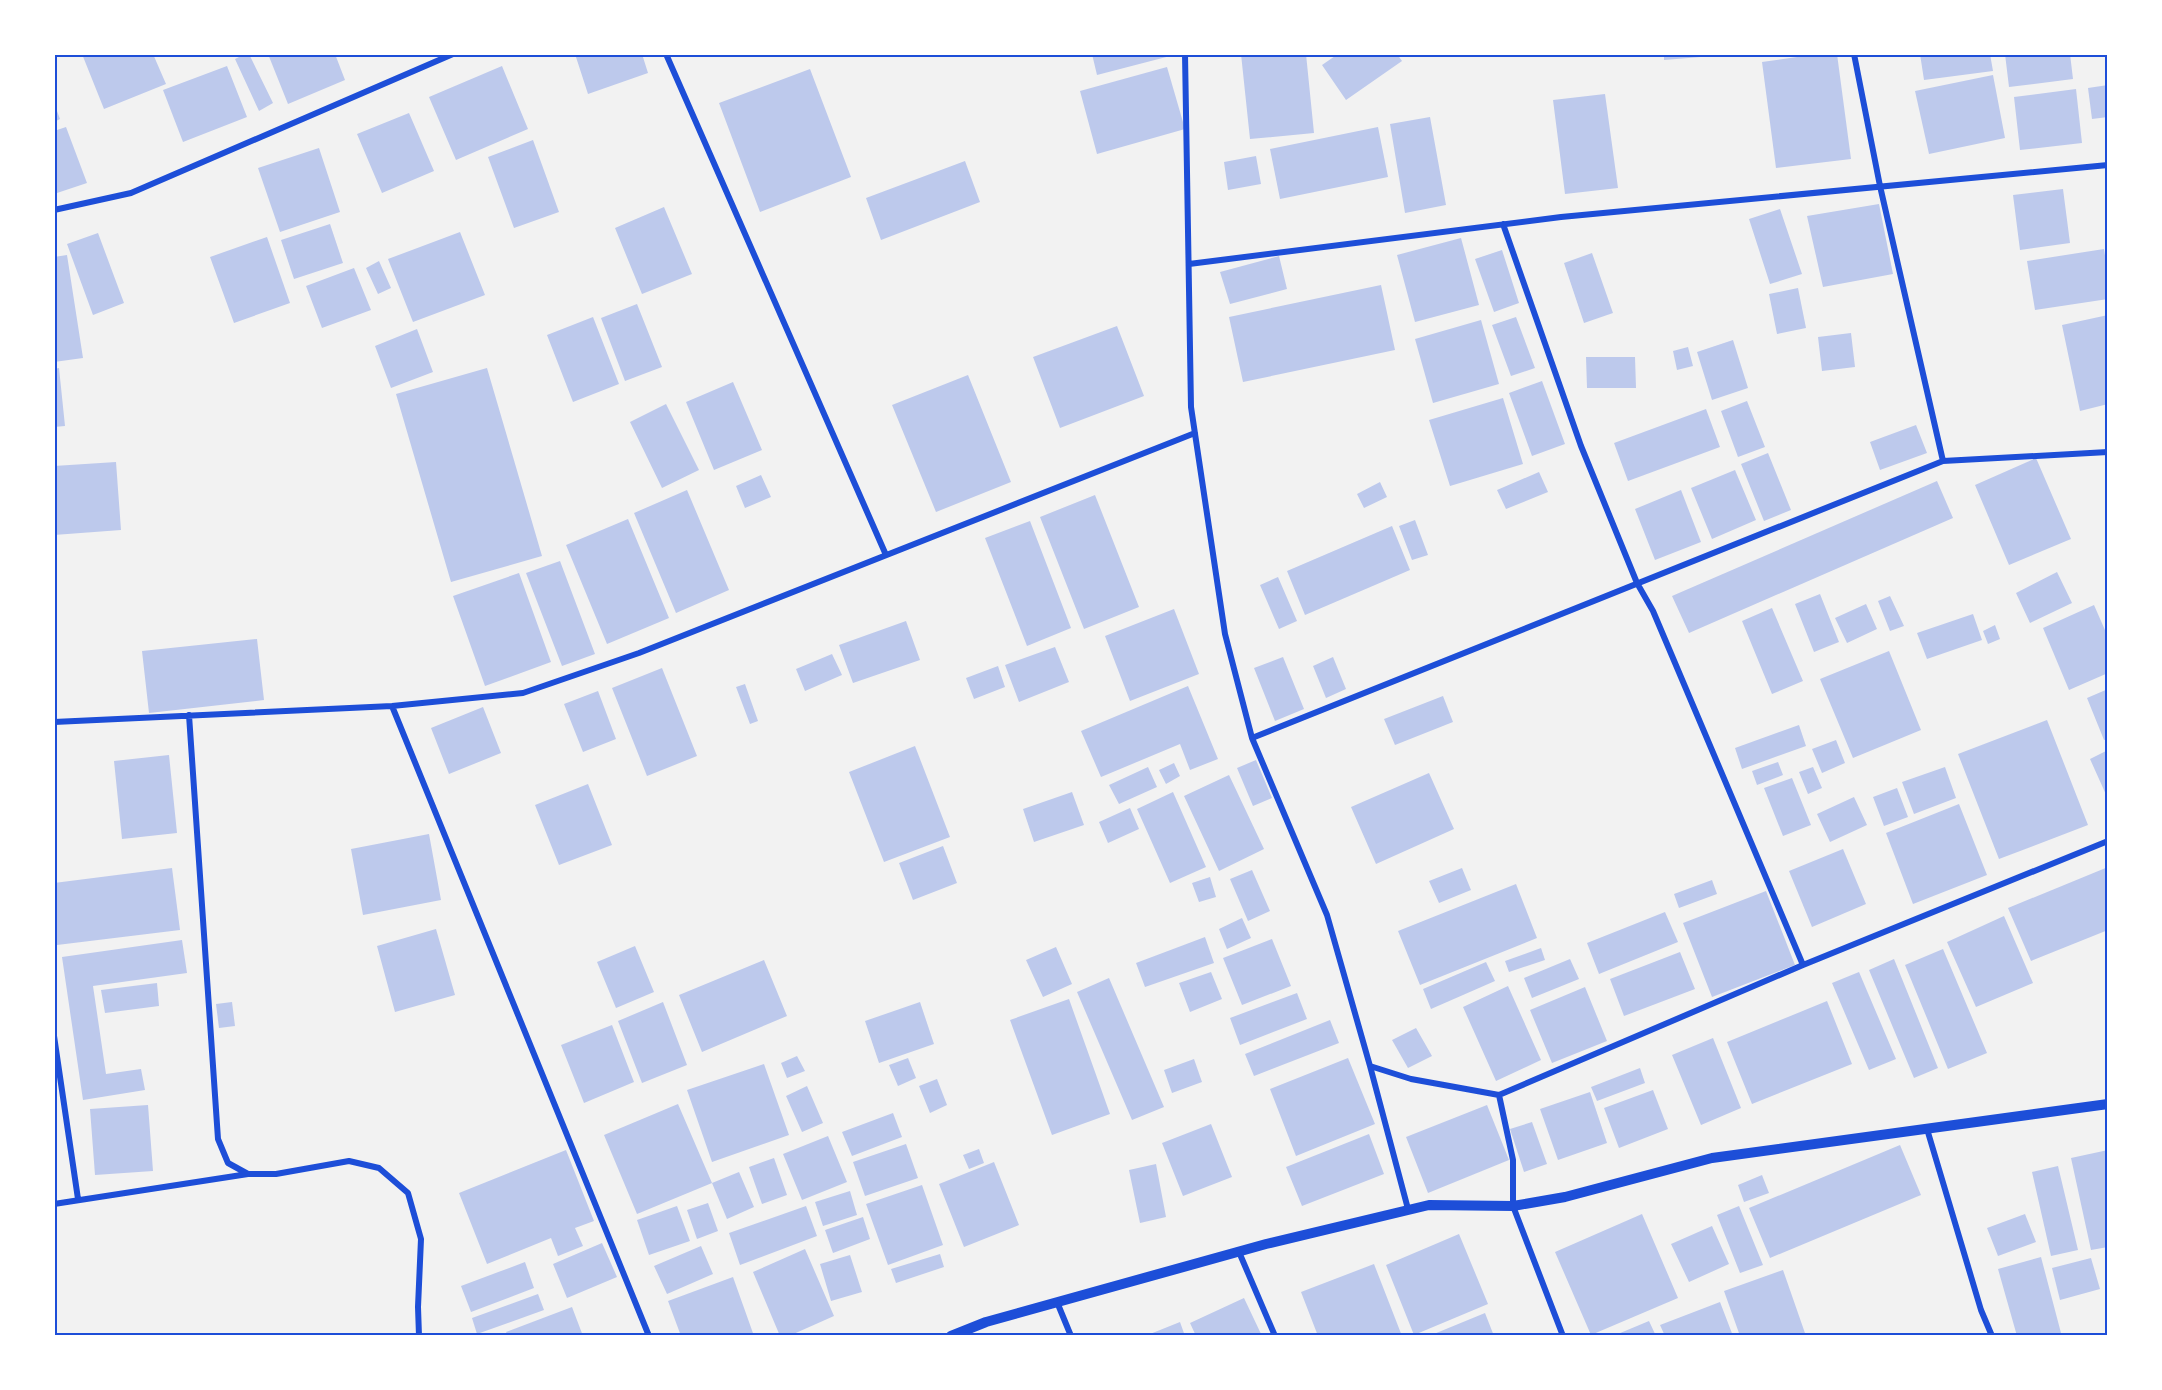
<svg xmlns="http://www.w3.org/2000/svg" width="2162" height="1390" font-family="Signika,sans-serif">
<style>
.building{fill:#bdc9ec}
.lines{fill:none;stroke-linecap:round;stroke-linejoin:round}
.minor{stroke:#1d4ed8;stroke-width:6}
.tertiary{stroke:#1d4ed8;stroke-width:10}
.neatline{fill:none;stroke:#1d4ed8;stroke-width:2}
</style>
<rect width="100%" height="100%" fill="#f2f2f2"/>
<path class="building" d="M82 54H153L166 84 104 109Z
M245 54H249L273 103 259 111 235 59Z
M268 54H335L345 80 288 104Z
M575 54H642L648 73 588 94Z
M1092 54H1174V55L1097 75Z
M1241 54H1306L1314 133 1250 139Z
M1338 54H1397L1402 61 1346 100 1322 65Z
M1664 54H1713V56L1664 60Z
M1818 54H1837L1851 159 1776 168 1762 62Z
M1920 54H1990L1993 71 1924 80Z
M2005 54H2070L2073 79 2009 87Z
M227 66 247 117 183 142 163 90Z
M502 66 528 129 456 160 429 97Z
M1167 67 1185 129 1097 154 1080 91Z
M810 69 851 177 760 212 719 103Z
M1993 75 2005 138 1929 154 1915 91Z
M2108 85V117L2092 119 2088 88Z
M2076 89 2082 143 2020 150 2014 97Z
M1605 94 1618 188 1565 194 1553 100Z
M54 103 60 119 54 122Z
M409 113 434 171 382 193 357 134Z
M1430 117 1446 205 1405 213 1390 124Z
M66 127 87 183 54 194V131Z
M1378 127 1388 177 1280 199 1270 149Z
M533 140 559 212 514 228 488 157Z
M319 148 340 212 280 232 258 168Z
M1256 156 1261 184 1228 190 1224 162Z
M965 161 980 202 881 240 866 198Z
M2063 189 2070 243 2020 250 2013 195Z
M1879 204 1893 274 1823 287 1807 216Z
M664 207 692 274 642 294 615 228Z
M1780 209 1802 274 1770 284 1749 219Z
M330 224 343 263 294 279 281 240Z
M460 232 485 295 413 322 388 259Z
M98 233 124 303 93 315 67 244Z
M267 237 290 303 234 323 210 257Z
M1461 238 1479 305 1415 322 1397 255Z
M2104 249 2108 275V299L2035 310 2027 261Z
M1502 250 1519 303 1494 312 1475 259Z
M1592 253 1613 313 1584 323 1564 263Z
M67 255 83 358 54 362V257Z
M1279 256 1287 289 1230 304 1220 272Z
M379 261 391 288 378 294 366 268Z
M354 268 371 310 322 328 306 286Z
M1381 285 1395 350 1243 382 1229 317Z
M1798 288 1806 328 1777 334 1769 294Z
M637 304 662 367 625 381 601 318Z
M2108 315V404L2080 411 2062 325Z
M593 317 619 384 573 402 547 335Z
M1516 317 1535 368 1511 376 1492 325Z
M1481 320 1499 384 1433 403 1415 339Z
M1117 326 1144 396 1060 428 1033 357Z
M417 329 433 372 391 388 375 346Z
M1851 333 1855 367 1822 371 1818 337Z
M1733 340 1748 388 1712 400 1697 352Z
M1688 347 1693 366 1677 370 1673 351Z
M1586 357H1635L1636 388H1587Z
M59 368 65 426 54 427V369Z
M487 368 542 556 451 582 396 394Z
M968 375 1011 482 936 512 892 405Z
M1542 381 1565 444 1532 456 1509 393Z
M733 382 762 450 714 470 686 402Z
M1503 398 1523 464 1450 486 1429 420Z
M1747 401 1765 447 1738 457 1721 411Z
M666 404 699 470 662 488 630 422Z
M1706 409 1720 447 1628 481 1614 443Z
M1916 425 1927 453 1880 470 1870 442Z
M1768 453 1791 510 1764 521 1741 464Z
M2036 458 2071 539 2009 565 1975 485Z
M116 462 121 530 54 535V466Z
M1735 470 1756 520 1712 539 1691 488Z
M1539 472 1548 492 1506 509 1497 490Z
M761 475 771 497 745 508 736 486Z
M1937 481 1953 518 1689 633 1672 596Z
M1380 482 1387 497 1364 508 1357 494Z
M687 490 729 590 676 613 634 513Z
M1681 490 1701 542 1655 560 1635 509Z
M1095 495 1139 607 1084 629 1040 517Z
M628 519 669 618 607 644 566 545Z
M1415 520 1428 555 1412 560 1399 526Z
M1030 521 1071 628 1027 646 985 538Z
M1392 526 1410 570 1305 615 1287 571Z
M560 561 595 654 562 666 526 573Z
M2057 572 2072 603 2030 623 2016 593Z
M519 573 551 662 485 686 453 596Z
M1278 577 1297 621 1279 629 1260 585Z
M1820 594 1839 642 1814 652 1795 604Z
M1890 596 1904 626 1890 631 1878 601Z
M1866 604 1877 629 1847 643 1835 618Z
M2094 605 2108 637V673L2069 690 2043 628Z
M1772 608 1803 681 1772 694 1742 621Z
M1174 609 1199 674 1130 701 1105 636Z
M1973 614 1982 640 1927 659 1917 633Z
M906 621 920 660 853 683 839 645Z
M1995 625 2000 639 1988 644 1983 631Z
M257 639 264 700 149 713 142 651Z
M1055 647 1069 682 1019 702 1005 665Z
M1889 651 1921 730 1853 758 1820 679Z
M832 654 842 675 805 691 796 669Z
M1283 657 1304 709 1275 721 1254 668Z
M1333 657 1346 689 1326 698 1313 666Z
M998 666 1005 687 974 699 966 678Z
M662 668 697 756 647 776 612 688Z
M745 684 758 721 750 724 736 687Z
M1188 686 1218 759 1190 770 1180 744 1101 777 1081 731Z
M2108 689V739L2104 740 2087 698Z
M598 691 616 739 583 752 564 704Z
M1443 696 1453 722 1395 745 1384 719Z
M483 707 501 753 449 774 431 728Z
M2047 720 2088 825 1999 859 1958 754Z
M1799 725 1806 746 1742 769 1735 748Z
M1836 740 1845 763 1822 773 1812 749Z
M915 746 950 837 884 862 849 772Z
M2108 750V799L2090 759Z
M169 755 177 833 122 839 114 761Z
M1256 760 1272 798 1253 806 1237 768Z
M1778 762 1783 775 1757 785 1752 771Z
M1174 763 1180 776 1166 784 1159 770Z
M1148 767 1157 787 1119 804 1109 785Z
M1813 767 1822 788 1808 794 1799 772Z
M1945 767 1956 798 1914 814 1902 782Z
M1429 773 1454 829 1376 864 1351 807Z
M1229 775 1264 849 1219 871 1184 796Z
M1792 778 1811 825 1783 836 1764 788Z
M588 784 612 845 559 865 535 805Z
M1897 788 1908 817 1884 826 1873 797Z
M1072 792 1084 825 1034 842 1023 809Z
M1173 792 1206 867 1170 883 1137 809Z
M1854 797 1867 825 1830 842 1817 814Z
M1959 804 1987 875 1913 904 1886 833Z
M1130 808 1139 829 1108 843 1099 822Z
M429 834 441 900 363 915 351 849Z
M943 846 957 883 913 900 899 863Z
M1843 849 1866 904 1812 927 1789 871Z
M2108 867V930L2031 961 2008 908Z
M172 868 180 930 57 945 54 917V883Z
M1462 868 1471 890 1439 903 1429 881Z
M1252 870 1270 911 1248 921 1230 879Z
M1210 877 1216 897 1199 902 1192 883Z
M1712 880 1717 894 1679 908 1674 894Z
M1516 884 1537 938 1420 985 1398 931Z
M1766 891 1795 965 1712 997 1683 923Z
M1665 912 1678 942 1599 974 1587 943Z
M2004 916 2033 983 1976 1007 1947 942Z
M1242 918 1251 938 1227 949 1219 929Z
M436 929 455 995 395 1012 377 946Z
M1205 937 1214 963 1145 987 1136 963Z
M1272 939 1291 986 1242 1005 1223 958Z
M182 940 187 973 93 986 106 1074 141 1069 145 1090 83 1100 62 957Z
M635 946 654 992 616 1008 597 962Z
M1056 947 1072 984 1043 997 1026 960Z
M1541 948 1545 960 1509 972 1505 961Z
M1943 949 1987 1053 1948 1069 1905 965Z
M1680 952 1695 989 1624 1016 1610 979Z
M1570 959 1579 979 1532 998 1524 978Z
M1894 959 1938 1068 1914 1078 1869 970Z
M764 960 787 1016 702 1052 679 995Z
M1486 962 1495 981 1431 1009 1423 989Z
M1211 972 1222 999 1190 1012 1179 983Z
M1859 972 1896 1059 1869 1070 1832 983Z
M1109 978 1164 1107 1132 1120 1077 992Z
M157 983 159 1006 105 1013 101 990Z
M1508 986 1541 1060 1496 1081 1463 1007Z
M1585 987 1607 1041 1552 1063 1530 1010Z
M1297 993 1307 1019 1240 1045 1230 1018Z
M1069 999 1110 1114 1052 1135 1010 1020Z
M1827 1001 1852 1064 1752 1104 1727 1042Z
M232 1002 235 1026 219 1028 216 1004Z
M663 1002 687 1065 642 1083 618 1021Z
M920 1002 934 1044 879 1063 865 1021Z
M1330 1020 1339 1043 1254 1076 1245 1054Z
M612 1025 634 1082 584 1103 561 1045Z
M1416 1028 1432 1056 1408 1068 1392 1040Z
M1713 1038 1741 1108 1701 1125 1672 1055Z
M797 1056 805 1071 787 1078 781 1063Z
M908 1058 916 1078 898 1086 889 1065Z
M1348 1058 1375 1124 1296 1156 1270 1089Z
M1194 1059 1202 1082 1172 1093 1164 1070Z
M764 1064 789 1135 712 1162 687 1090Z
M1640 1068 1645 1083 1597 1101 1591 1087Z
M937 1079 947 1105 930 1113 919 1086Z
M807 1086 823 1123 802 1132 786 1096Z
M1653 1090 1668 1129 1619 1148 1604 1108Z
M1590 1092 1607 1143 1558 1160 1540 1109Z
M678 1104 712 1183 637 1214 604 1135Z
M148 1105 153 1171 95 1175 90 1109Z
M1487 1105 1509 1160 1428 1193 1406 1137Z
M893 1113 902 1137 852 1156 842 1132Z
M1532 1122 1547 1164 1524 1172 1510 1129Z
M1211 1124 1232 1177 1183 1196 1162 1143Z
M1369 1134 1384 1174 1302 1206 1286 1167Z
M828 1136 847 1182 802 1200 783 1154Z
M906 1144 918 1178 865 1196 853 1162Z
M1900 1145 1921 1195 1770 1258 1749 1208Z
M979 1149 984 1163 969 1169 963 1155Z
M566 1150 594 1221 575 1228 583 1246 558 1256 551 1238 487 1264 459 1193Z
M2108 1150V1247L2091 1250 2071 1158Z
M774 1158 787 1195 762 1204 749 1167Z
M994 1162 1019 1225 964 1247 939 1184Z
M1156 1164 1166 1217 1140 1223 1129 1170Z
M2058 1166 2078 1250 2051 1256 2032 1172Z
M739 1172 754 1207 727 1219 712 1183Z
M1762 1175 1769 1193 1744 1202 1738 1185Z
M922 1185 943 1245 888 1265 866 1204Z
M850 1191 857 1215 823 1226 815 1202Z
M708 1203 718 1231 697 1239 687 1210Z
M677 1206 690 1241 649 1255 637 1220Z
M806 1206 817 1236 740 1265 729 1233Z
M1739 1206 1763 1265 1740 1273 1717 1215Z
M1642 1214 1678 1298 1591 1335 1555 1252Z
M2025 1214 2036 1242 1998 1256 1987 1228Z
M863 1217 870 1239 833 1253 825 1230Z
M1712 1226 1729 1264 1689 1282 1671 1244Z
M1459 1234 1488 1304 1414 1335 1386 1265Z
M602 1243 617 1277 567 1298 553 1264Z
M701 1246 713 1274 667 1294 654 1266Z
M805 1249 834 1316 789 1336H780L753 1272Z
M940 1254 944 1267 896 1283 891 1269Z
M850 1255 862 1292 831 1301 820 1264Z
M2041 1257 2061 1333 2050 1336H2017L1998 1269Z
M2091 1258 2100 1289 2060 1300 2052 1268Z
M525 1262 534 1288 471 1312 461 1286Z
M1374 1264 1402 1336H1318L1301 1292Z
M1783 1270 1806 1336H1740L1724 1291Z
M733 1277 754 1336H681L668 1301Z
M538 1294 544 1310 477 1334 472 1318Z
M1244 1298 1262 1336H1196L1190 1323Z
M1720 1302 1733 1336H1665L1660 1325Z
M572 1307 583 1336H508L506 1332Z
M1485 1313 1494 1336H1429Z
M1649 1321 1656 1336H1613Z
M1180 1322 1185 1336H1145Z"/>
<g class="lines">
<path class="minor" d="M666 54 886 555
M1185 54 1191 407 1225 634 1252 738 1327 915 1370 1066 1408 1209
M1854 54 1880 186 1943 461
M54 210 131 193 453 54
M1503 224 1581 446 1637 583 1653 611 1803 965
M1189 264 1561 217 2108 165
M392 706 649 1336
M189 715 218 1139 228 1163 248 1174H276L349 1161 379 1168 408 1193 421 1239 418 1307 419 1336
M54 722 392 706 523 693 639 653 1195 433
M1252 738 1943 461 2108 452
M54 1036 78 1199
M1370 1066 1411 1079 1499 1095 1803 965 2108 841
M1499 1095 1513 1160V1206L1563 1336
M1927 1129 1981 1310 1992 1336
M54 1204 248 1174
M1239 1252 1275 1336
M1057 1302 1071 1336"/>
<path class="tertiary" d="M951 1336 986 1322 1266 1244 1429 1205 1513 1206 1565 1197 1712 1158 2108 1104"/>
</g>
<rect width="2162" height="1390" fill="none" stroke="#ffffff" stroke-width="111"/>
<rect x="56" y="56" width="2050" height="1278" class="neatline"/>
</svg>
